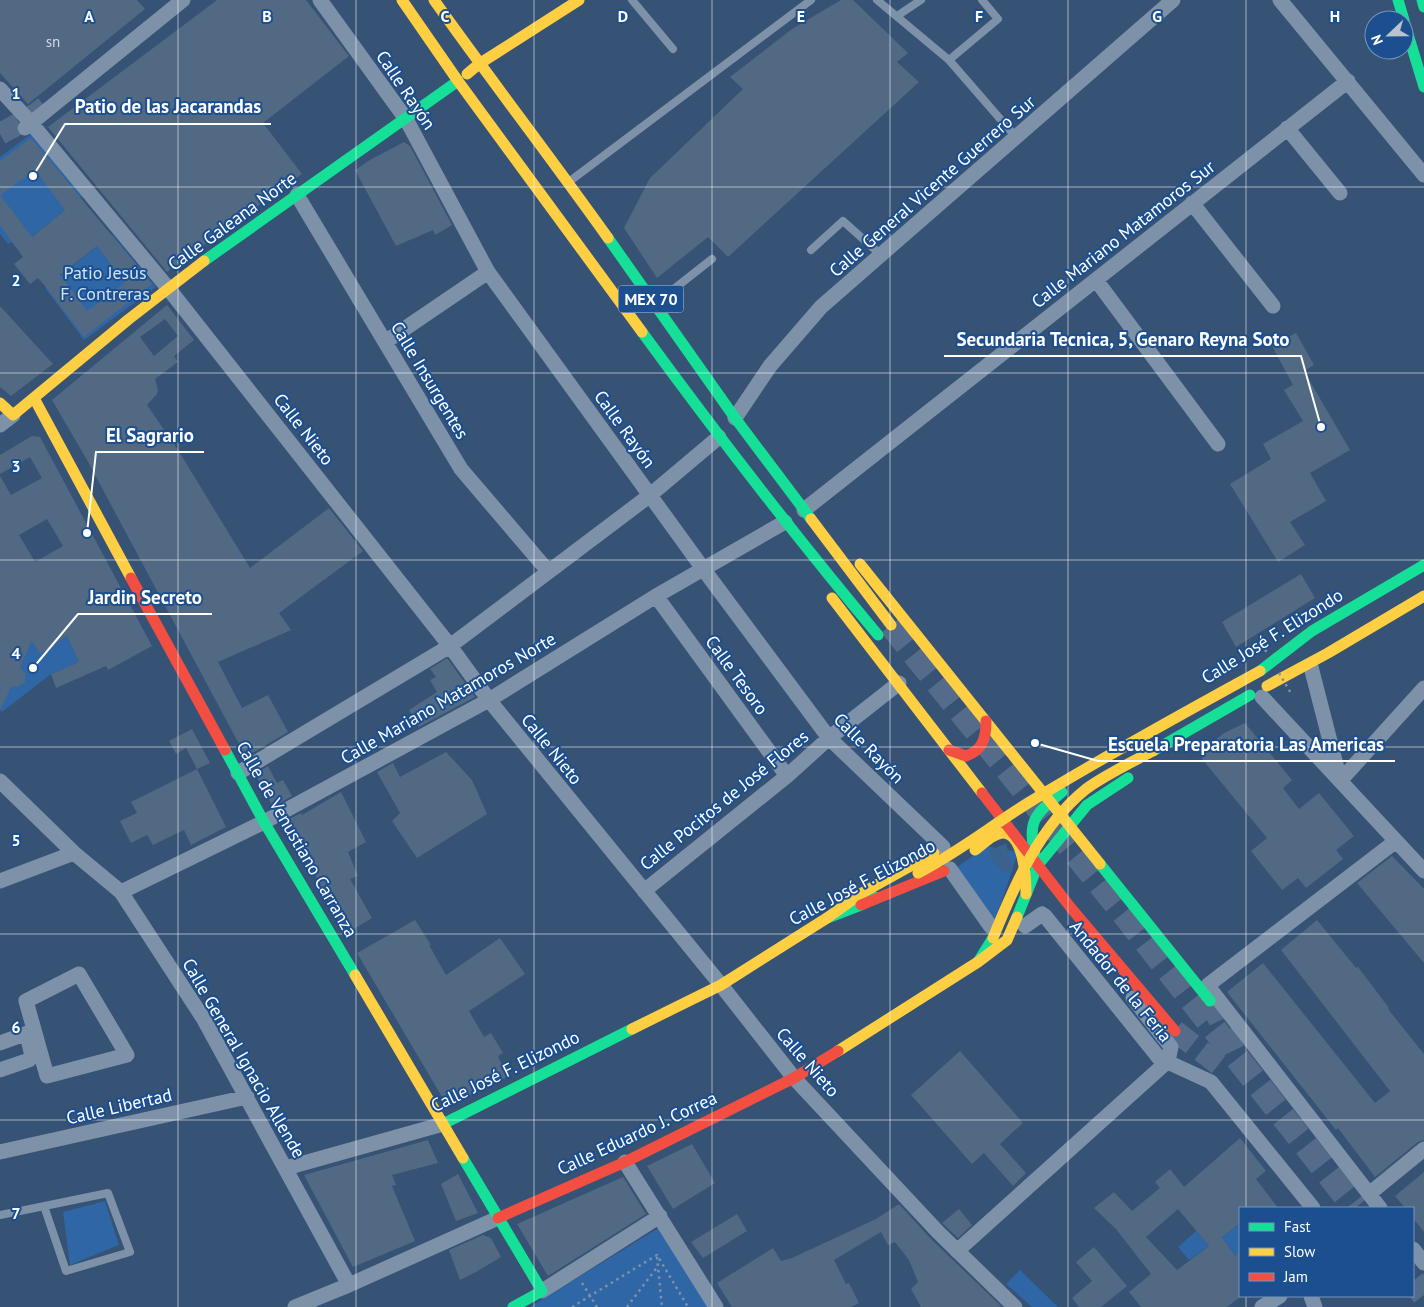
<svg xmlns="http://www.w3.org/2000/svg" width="1424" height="1307" font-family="'PT Sans',sans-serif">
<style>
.green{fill:#2f66a5}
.water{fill:#3b618d}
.building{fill:#526984;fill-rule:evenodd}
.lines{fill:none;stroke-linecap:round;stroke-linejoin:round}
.secondary-tunnel{stroke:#546c89;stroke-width:22;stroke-dasharray:22 11;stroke-linecap:butt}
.primary-tunnel{stroke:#546c89;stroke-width:25;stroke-dasharray:25 12;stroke-linecap:butt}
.path{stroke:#7d92a8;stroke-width:2.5;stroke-dasharray:2.5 4;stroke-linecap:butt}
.lane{stroke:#7d92a8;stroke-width:8}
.street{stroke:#7d92a8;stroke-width:15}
.fast{stroke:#16e098;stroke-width:11}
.slow{stroke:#ffcf43;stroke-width:11}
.jam{stroke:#f24e42;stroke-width:11}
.path-bridge{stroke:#7d92a8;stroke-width:2.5;stroke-dasharray:2.5 4;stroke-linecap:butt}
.fast-bridge{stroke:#16e098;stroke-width:11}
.slow-bridge{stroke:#ffcf43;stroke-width:11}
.grid{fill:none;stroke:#fff;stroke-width:1;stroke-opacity:0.55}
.labels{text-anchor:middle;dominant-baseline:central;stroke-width:4;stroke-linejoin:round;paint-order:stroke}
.number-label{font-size:15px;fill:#d4dae0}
.shield{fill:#1b4f8f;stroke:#bbcadd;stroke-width:1}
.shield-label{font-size:16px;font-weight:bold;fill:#fff}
.street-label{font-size:18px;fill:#fff;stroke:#1b4f8f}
.park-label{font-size:18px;fill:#cfe3fa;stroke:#1b4f8f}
.grid-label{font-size:16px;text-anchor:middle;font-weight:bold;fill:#fff;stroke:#1b4f8f;stroke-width:4;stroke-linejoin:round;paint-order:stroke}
.leader{fill:none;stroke:#fff;stroke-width:2}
.callout-dot{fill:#fff;stroke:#1b4f8f;stroke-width:2}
.callout-label{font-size:19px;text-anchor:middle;font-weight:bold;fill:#fff;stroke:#1b4f8f;stroke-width:4;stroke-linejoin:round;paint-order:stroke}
</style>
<rect width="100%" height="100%" fill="#365274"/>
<path class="green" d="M31 134 82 196 17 249 11 242 8 244 0 234V157Z
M112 234 156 287 84 340 45 288Z
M28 633 40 654 67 636 79 662 51 674 2 712 0 710V649Z
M986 846 1018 852 991 934 948 874Z
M105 1201 119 1245 70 1265 63 1212Z
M1240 1223V1252L1235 1256 1222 1237Z
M660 1227 709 1307H530Z
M1196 1231 1209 1246 1189 1260 1178 1247Z
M1020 1270 1058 1307H1032L1006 1284Z"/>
<path class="water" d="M1006 843 1013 871 1004 873 990 858V851Z"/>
<path class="building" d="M0 0H137L145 9 28 104 0 73Z
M217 0H306L349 56 263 123 302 174 167 272 48 127Z
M841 0H853L908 53 897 62 919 82 728 257 708 237 657 278 624 228 650 178 743 89 730 77 792 29Z
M31 138 152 284 84 337 46 287 38 278 30 284 14 264 23 257 0 225V161ZM35 170 65 210 32 237 0 195ZM97 246 125 283 87 311 60 275Z
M404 142 410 146 452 225 435 235 433 230 396 246 355 170 370 160Z
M167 305 194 340 174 356 178 362 155 379 158 390 157 394 147 405 178 450 250 568 329 508 363 551 279 613 291 630 218 662 242 708 268 695 288 732 246 757 87 460 52 400ZM165 319 178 336 154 356 140 337Z
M0 306 53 364 11 396 0 387Z
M1296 333 1314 365 1304 371 1350 450 1310 473 1326 501 1290 522 1305 545 1278 562 1230 484 1271 459 1263 444 1303 421 1284 390 1293 385 1272 346Z
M32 436 40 437 152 646 108 670 106 666 56 688 51 674 79 662 67 636 40 654 32 641 20 667 25 673V682L19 686 11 687 0 710V476L11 495 42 478 30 457 0 474V455ZM47 519 63 546 35 562 19 535Z
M1301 574 1315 598 1236 647 1222 622Z
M447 658 475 697 419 727 409 710 437 692 430 680 436 677 430 669Z
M1245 723 1292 780 1283 788 1299 809 1319 793 1354 836 1336 850 1343 859 1306 888 1298 878 1282 890 1251 851 1267 838 1202 759 1214 741 1224 733Z
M192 729 210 763 197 769 186 748 176 754 169 741Z
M446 752 472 780 487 814 417 858 392 821 400 813 377 772 393 763 400 777Z
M268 766 277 783 283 780 292 796 273 807 255 774Z
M197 769 226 827 191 845 184 830 153 845 147 835 131 843 120 821 137 813 131 802Z
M341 792 366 842 348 852 358 876 350 879 372 918 346 934 287 820 301 813 302 815Z
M1392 856 1424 889V963L1357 883Z
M415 920 431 945H429L446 975 500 938 525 974 469 1011 484 1037 491 1033 503 1053 498 1056 507 1077 448 1107 357 953Z
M1317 920 1356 968 1358 967 1389 1008 1388 1009 1424 1054V1140L1418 1142 1375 1177 1338 1128 1336 1130 1227 992 1263 963 1375 1103 1390 1091 1281 950Z
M960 1051 1023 1123 1000 1144 1026 1173 1013 1186 984 1153 972 1164 911 1095Z
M1240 1138 1266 1171 1256 1179 1278 1208H1240V1223L1222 1237 1235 1256 1240 1252V1297L1227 1307H1141L1129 1292 1151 1274 1116 1229 1094 1208 1114 1192 1132 1211 1160 1188 1155 1182 1170 1169 1184 1187ZM1178 1209 1209 1246 1177 1270 1146 1237Z
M428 1140 438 1163 392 1175 396 1185 392 1186 415 1241 353 1267 304 1175Z
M692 1144 715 1183 673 1209 647 1166Z
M1424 1172V1232L1413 1218V1208H1405L1395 1196Z
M458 1174 478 1213 456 1221 441 1184Z
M623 1177 646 1214 548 1276 517 1224Z
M899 1204 931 1239 1002 1307H921L911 1289 918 1282 909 1260 895 1242 888 1245 881 1232 834 1260 846 1284 849 1283 859 1303 851 1307H732L717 1283 773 1248 781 1261 792 1258 876 1219Z
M959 1209 972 1225 958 1238 942 1223Z
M737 1214 747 1231 703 1258 691 1242Z
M483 1235 491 1238 501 1257 476 1272 460 1280 449 1250Z
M1094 1247 1127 1286 1101 1307H1079L1072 1298 1092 1281 1076 1262Z"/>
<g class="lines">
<path class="secondary-tunnel" d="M0 134 36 114 45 107
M1210 1001 1239 1061
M1175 1031 1226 1070"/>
<path class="primary-tunnel" d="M891 625 1124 914 1355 1208
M1413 1281 1424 1295"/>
<path class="path" d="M657 1257 662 1307
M582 1283 597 1307
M572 1307 657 1255 688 1307
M627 1307 658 1266"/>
<path class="lane" d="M632 0 673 49
M877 0 949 60 1016 137
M897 16 921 0
M949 60 998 19 982 0
M570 181 811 0
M811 250 843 221 881 255
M656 303 712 259
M0 1215 108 1193 130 1252 66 1271 44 1206"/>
<path class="street" d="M320 0 406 119 488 272 707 574 829 738 943 847
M1280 0 1424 175
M0 89 31 123 168 288 450 646 489 700 721 985 794 1078 938 1232 1015 1307
M25 128 183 0
M1287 128 1340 193
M297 195 461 469 548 571
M1192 203 1273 306
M1096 280 1218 444
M385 342 488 272
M735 418 770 366 821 307 1173 0
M0 425 13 415
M804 510 1348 81
M656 596 787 776
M1311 667 1340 780
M1262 697 1424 871
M238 773 450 646 649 496 719 437
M0 781 74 853 121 892 203 1018 349 1285
M1340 781 1424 688
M950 869 991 927
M0 881 74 853
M644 891 787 776 829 738 899 683
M121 892 264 822 489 700 656 596 785 522
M1025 926 1042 914 1045 916 1159 1058 1211 1082 1313 1208
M79 974 127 1055 47 1076 26 1001Z
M1208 985 1396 841
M1208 986 1380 1208
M0 1043 33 1031
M0 1070 29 1060 32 1056 28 1039
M0 1152 247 1097
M625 1162 716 1307
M286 1168 443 1124
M1369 1194 1424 1149
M1413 1249 1424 1263
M957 1251 1168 1061 1171 1047 1133 998
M542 1291 660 1216
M1311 1296 1315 1307
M295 1307 349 1285 498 1218
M1262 1307 1280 1296"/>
<path class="fast" d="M1398 0 1404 20
M1422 0 1424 7
M1404 21 1424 87
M608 238 735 418 811 519
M204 261 458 81
M642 332C718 436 796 537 878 635
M1260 671 1312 631 1424 565
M225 750 264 822 355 975
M1036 859C1027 821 1033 816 1062 792
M1100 864 1210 1001
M1017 917 1038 865 1087 805 1128 778
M827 918 861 905 875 897
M978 962 993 938
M443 1124 632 1029
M463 1158 542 1291 513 1307"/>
<path class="slow" d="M402 0 458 81 642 332
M434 0C491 80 551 158 608 238
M467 74 479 64 579 0
M34 398 131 578
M0 403 13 415 129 319 204 261
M811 519 891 625
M860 564 1100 864
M832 598 982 793
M1267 686 1328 653 1424 596
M975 850C982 845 992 834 1002 833 1024 832 1026 879 1026 894
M355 975 463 1158
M632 1029 721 985 827 918 862 893 934 853
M838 1051 978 962 1007 940 1017 917"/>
<path class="jam" d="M131 578 225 750
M949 750 966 756C983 750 986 738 986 721
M982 793 1071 908 1175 1031
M861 905 944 871
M498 1218 625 1162 794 1078 838 1051"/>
<path class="path-bridge" d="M1262 644 1267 653
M1279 673 1292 695"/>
<path class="fast-bridge" d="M1153 751 1250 695"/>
<path class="slow-bridge" d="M918 873C957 853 991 826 1028 803 1103 757 1182 714 1260 671
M993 938C1015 884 1039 827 1086 789 1105 775 1132 762 1153 751"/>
</g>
<path class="grid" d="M178 0V1307M356 0V1307M534 0V1307M712 0V1307M890 0V1307M1068 0V1307M1246 0V1208M0 187H1424M0 373H1424M0 560H1424M0 747H1424M0 934H1424M0 1120H1424M1246 1296V1307"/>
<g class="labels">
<g class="number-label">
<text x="53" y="41">sn</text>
</g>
<rect class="shield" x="618.5" y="285.5" width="65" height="27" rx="4"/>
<g class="shield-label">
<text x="651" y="299">MEX 70</text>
</g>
<g class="street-label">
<text transform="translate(406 90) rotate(56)">Calle Rayón</text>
<text transform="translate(932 186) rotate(-41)">Calle General Vicente Guerrero Sur</text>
<text transform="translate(232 221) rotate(-36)">Calle Galeana Norte</text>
<text transform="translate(1123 234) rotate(-38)">Calle Mariano Matamoros Sur</text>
<text transform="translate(430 380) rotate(59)">Calle Insurgentes</text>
<text transform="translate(304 429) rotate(52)">Calle Nieto</text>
<text transform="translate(625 429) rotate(54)">Calle Rayón</text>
<text transform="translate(1272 636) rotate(-32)">Calle José F. Elizondo</text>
<text transform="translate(737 675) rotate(54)">Calle Tesoro</text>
<text transform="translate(448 698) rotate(-30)">Calle Mariano Matamoros Norte</text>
<text transform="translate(869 748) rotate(45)">Calle Rayón</text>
<text transform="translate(552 749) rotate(51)">Calle Nieto</text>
<text transform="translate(724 800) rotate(-39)">Calle Pocitos de José Flores</text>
<text transform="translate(297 839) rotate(60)">Calle de Venustiano Carranza</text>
<text transform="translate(862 882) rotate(-28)">Calle José F. Elizondo</text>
<text transform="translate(1121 981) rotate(51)">Andador de la Feria</text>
<text transform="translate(244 1058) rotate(60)">Calle General Ignacio Allende</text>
<text transform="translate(808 1062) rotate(49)">Calle Nieto</text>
<text transform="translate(505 1071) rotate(-26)">Calle José F. Elizondo</text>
<text transform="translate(119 1106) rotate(-13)">Calle Libertad</text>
<text transform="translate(637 1133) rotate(-25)">Calle Eduardo J. Correa</text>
</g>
<g class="park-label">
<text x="105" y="272">Patio Jesús<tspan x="105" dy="21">F. Contreras</tspan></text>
</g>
</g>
<g class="grid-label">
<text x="89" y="22">A</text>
<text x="267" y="22">B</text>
<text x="445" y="22">C</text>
<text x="623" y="22">D</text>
<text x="801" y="22">E</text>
<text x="979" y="22">F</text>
<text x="1157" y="22">G</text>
<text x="1335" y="22">H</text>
<text x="16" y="99">1</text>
<text x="16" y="286">2</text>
<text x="16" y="472">3</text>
<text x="16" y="659">4</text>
<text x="16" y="846">5</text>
<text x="16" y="1033">6</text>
<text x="16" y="1219">7</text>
</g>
<path class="leader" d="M33 176L65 124H271M1321 427L1301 356H944M87 533L96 452H204M33 668L78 614H212M1035 743L1098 761H1395"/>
<g class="callout-dot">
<circle cx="33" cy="176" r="5"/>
<circle cx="1321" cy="427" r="5"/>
<circle cx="87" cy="533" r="5"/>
<circle cx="33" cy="668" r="5"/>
<circle cx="1035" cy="743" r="5"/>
</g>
<g class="callout-label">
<text x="168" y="113">Patio de las Jacarandas</text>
<text x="1123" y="346">Secundaria Tecnica, 5, Genaro Reyna Soto</text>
<text x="150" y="442">El Sagrario</text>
<text x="145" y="604">Jardin Secreto</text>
<text x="1246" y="751">Escuela Preparatoria Las Americas</text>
</g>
<rect x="1239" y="1207" width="175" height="90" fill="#1b4f8f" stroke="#7695bc"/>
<rect x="1249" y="1223" width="25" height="8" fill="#16e098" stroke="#7695bc"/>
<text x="1284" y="1232" font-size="15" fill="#ffffff">Fast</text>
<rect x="1249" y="1248" width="25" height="8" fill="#ffcf43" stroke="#7695bc"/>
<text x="1284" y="1257" font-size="15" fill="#ffffff">Slow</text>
<rect x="1249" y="1273" width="25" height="8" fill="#f24e42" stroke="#7695bc"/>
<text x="1284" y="1282" font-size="15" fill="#ffffff">Jam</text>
<g transform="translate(1389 35) rotate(248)"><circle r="24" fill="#1b4f8f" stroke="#7695bc"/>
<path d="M0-4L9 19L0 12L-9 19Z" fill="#b9c2ce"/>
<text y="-8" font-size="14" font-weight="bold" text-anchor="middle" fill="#ffffff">N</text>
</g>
</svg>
